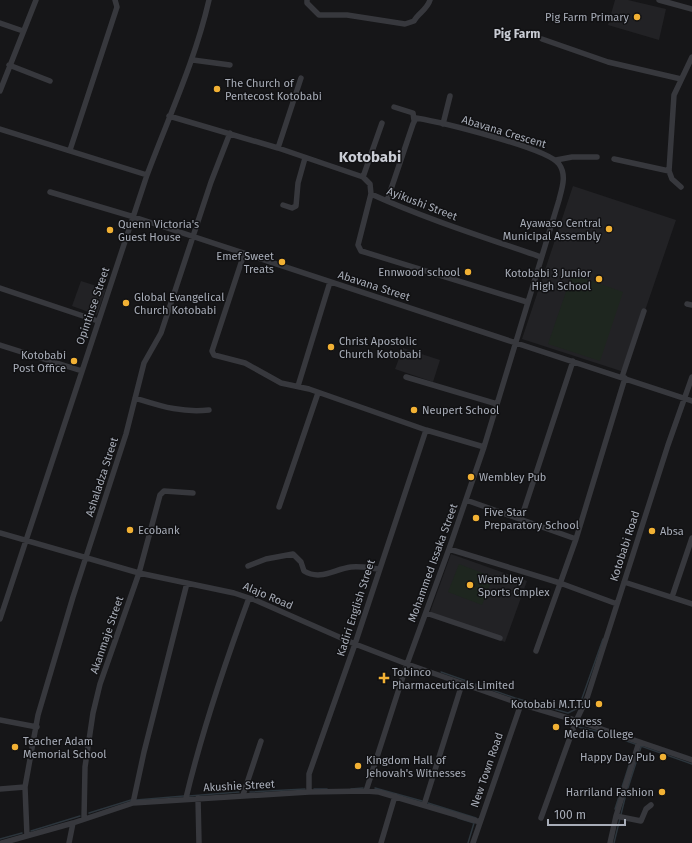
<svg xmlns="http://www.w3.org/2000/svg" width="692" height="843" font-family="'Fira Sans',sans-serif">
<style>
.built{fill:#222225}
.garden{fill:#1e261f}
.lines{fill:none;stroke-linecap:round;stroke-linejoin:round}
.stream{stroke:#2c353c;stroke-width:1.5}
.minor{stroke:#37383d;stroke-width:5.5}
.poi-dot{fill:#f2b134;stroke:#111113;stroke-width:1.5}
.labels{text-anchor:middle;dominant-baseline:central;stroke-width:3;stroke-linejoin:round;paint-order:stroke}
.poi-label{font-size:11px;fill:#a8adb8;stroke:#111113;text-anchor:start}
.street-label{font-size:11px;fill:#a8adb8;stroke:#111113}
.neighbourhood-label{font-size:12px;font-weight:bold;fill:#c9ccd4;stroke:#111113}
.district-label{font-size:15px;font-weight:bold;fill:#c9ccd4;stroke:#111113}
</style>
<rect width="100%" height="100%" fill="#161618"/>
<path class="built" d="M615 0H628L666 9 659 40 608 25Z
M573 186 676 220 624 372 522 339Z
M81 281 106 289 97 315 72 306Z
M403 348 440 360 433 382 395 369Z
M451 554 527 581 505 642 429 615Z"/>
<path class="garden" d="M572 274 623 292 600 361 548 344Z
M459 564 493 577 482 605 448 592Z"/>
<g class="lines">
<path class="stream" d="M441 672 515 698 568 713 576 709 580 704 603 639
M578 727 601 732 692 764
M375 788 422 801
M314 789H327
M351 789 363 788
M250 792 305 789
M189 796 239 792
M136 800 184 796
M428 803 476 818 475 819
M615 809 631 759
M89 813 131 800
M458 818 474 823
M31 831 80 816
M0 839 22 833
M468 843 474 823
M614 843 626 794 641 747"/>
<path class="minor" d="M307 0V3L319 15H347L405 24 414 21C418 13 427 10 430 0
M659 0 692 9
M0 23 23 31
M542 39 608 62 681 79
M193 60 230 65
M9 65 50 81
M0 91 36 0
M394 107 413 113 414 120
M169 116 278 148 363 177 370 184 371 194C426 219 483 237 541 257
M443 124 450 96
M0 129 147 175
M278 148 301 78
M70 150 117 7 115 0
M614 159 669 171
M556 160 572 157H597
M363 177 382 123
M681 187 672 179 669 171 674 95 692 57
M50 192 134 217 692 401
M371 194 358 245 361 251 527 302
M283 205 292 208 296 206 298 183 305 158
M244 254 212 351 214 355 245 363 281 383 309 389 426 430 484 447
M0 288 98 321
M687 304 692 305
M0 345 82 371
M406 377 497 404
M622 377 644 311
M298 386 330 282
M135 398C161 406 181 413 209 410
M466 500 576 539
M279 507 318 393
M521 519 573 361
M0 533 139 573 234 593 255 600 355 644 407 664 521 704 581 722 692 760
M449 549 560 583 617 604
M248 566 266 559 293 554 301 562 304 571C321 581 334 569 351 567 361 566 370 568 379 569
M624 582 692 604
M672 597 692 538
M426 613 500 638
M0 619 147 175C169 116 195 61 209 0
M536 651 576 539 625 378
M0 720 37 727
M0 789 25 787
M366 791 407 664 449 549 484 447 559 200C562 188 567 175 559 164 548 148 440 122 416 118L413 124 387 201
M309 792V774L355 644 426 430
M243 795 261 741
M186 798C202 731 225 663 249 598
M198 798 199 843
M133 803 144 752 187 583
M424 805 462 684
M616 816 641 821 646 809 651 805
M541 818 576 721 587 698 668 445 692 377
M84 819 85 767 93 713 100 684 139 573 160 495 164 491 193 493
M27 836 25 787 38 715 73 597 126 434 144 363 161 333 211 182 230 133
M2 843 73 823 133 803 309 792 366 791 379 792 480 822
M69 843 73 823
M381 843 395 796
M473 843 521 704
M610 843 616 816 639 742"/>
</g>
<g class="poi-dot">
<circle cx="637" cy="17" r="4"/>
<circle cx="217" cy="89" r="4"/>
<circle cx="609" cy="229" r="4"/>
<circle cx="110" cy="230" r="4"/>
<circle cx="282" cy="262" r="4"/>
<circle cx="468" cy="272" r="4"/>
<circle cx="599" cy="279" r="4"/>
<circle cx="126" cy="303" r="4"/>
<circle cx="331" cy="347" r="4"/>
<circle cx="74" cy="361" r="4"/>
<circle cx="414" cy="410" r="4"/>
<circle cx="471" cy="477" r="4"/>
<circle cx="476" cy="518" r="4"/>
<circle cx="130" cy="530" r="4"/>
<circle cx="652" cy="531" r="4"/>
<circle cx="470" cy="585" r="4"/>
<path d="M382 672h4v4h4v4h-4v4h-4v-4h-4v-4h4z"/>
<circle cx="599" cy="704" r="4"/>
<circle cx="556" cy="727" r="4"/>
<circle cx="15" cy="747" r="4"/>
<circle cx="663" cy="757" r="4"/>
<circle cx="358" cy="766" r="4"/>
<circle cx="662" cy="792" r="4"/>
</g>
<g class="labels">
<g class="poi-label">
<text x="629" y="17" text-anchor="end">Pig Farm Primary</text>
<text x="225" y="83">The Church of<tspan x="225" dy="13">Pentecost Kotobabi</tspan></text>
<text x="601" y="223" text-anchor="end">Ayawaso Central<tspan x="601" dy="13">Municipal Assembly</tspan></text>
<text x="118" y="224">Quenn Victoria's<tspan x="118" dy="13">Guest House</tspan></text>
<text x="274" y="256" text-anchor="end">Emef Sweet<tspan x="274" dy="13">Treats</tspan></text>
<text x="460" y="272" text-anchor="end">Ennwood school</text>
<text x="591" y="273" text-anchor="end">Kotobabi 3 Junior<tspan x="591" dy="13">High School</tspan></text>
<text x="134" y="297">Global Evangelical<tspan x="134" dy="13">Church Kotobabi</tspan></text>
<text x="339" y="341">Christ Apostolic<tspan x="339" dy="13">Church Kotobabi</tspan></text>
<text x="66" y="355" text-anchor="end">Kotobabi<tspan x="66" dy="13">Post Office</tspan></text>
<text x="422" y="410">Neupert School</text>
<text x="479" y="477">Wembley Pub</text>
<text x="484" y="512">Five Star<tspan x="484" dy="13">Preparatory School</tspan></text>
<text x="138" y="530">Ecobank</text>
<text x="660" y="531">Absa</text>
<text x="478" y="579">Wembley<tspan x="478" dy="13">Sports Cmplex</tspan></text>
<text x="392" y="672">Tobinco<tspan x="392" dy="13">Pharmaceuticals Limited</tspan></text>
<text x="591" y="704" text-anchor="end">Kotobabi M.T.T.U</text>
<text x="564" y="721">Express<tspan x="564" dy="13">Media College</tspan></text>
<text x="23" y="741">Teacher Adam<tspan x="23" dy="13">Memorial School</tspan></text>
<text x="655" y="757" text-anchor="end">Happy Day Pub</text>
<text x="366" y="760">Kingdom Hall of<tspan x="366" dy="13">Jehovah's Witnesses</tspan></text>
<text x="654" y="792" text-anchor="end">Harriland Fashion</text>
</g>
<g class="street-label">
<text transform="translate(504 132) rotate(17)">Abavana Crescent</text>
<text transform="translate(422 204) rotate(21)">Ayikushi Street</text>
<text transform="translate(374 286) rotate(18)">Abavana Street</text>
<text transform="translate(93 306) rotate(-71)">Opintinse Street</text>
<text transform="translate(102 477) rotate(-72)">Ashaladza Street</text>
<text transform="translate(625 546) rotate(-72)">Kotobabi Road</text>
<text transform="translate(433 563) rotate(-70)">Mohammed Issaka Street</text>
<text transform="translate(268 596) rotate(23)">Alajo Road</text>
<text transform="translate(356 608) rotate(-72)">Kadiri English Street</text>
<text transform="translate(107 635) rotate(-71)">Akanmaje Street</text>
<text transform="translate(487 770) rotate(-71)">New Town Road</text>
<text transform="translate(239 786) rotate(-3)">Akushie Street</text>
</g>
<g class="neighbourhood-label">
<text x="517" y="34">Pig Farm</text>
</g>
<g class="district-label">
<text x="370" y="157">Kotobabi</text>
</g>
</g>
<path d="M548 819v6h77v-6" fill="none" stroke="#a8adb8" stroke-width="2"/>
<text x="554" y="819" font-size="12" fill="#a8adb8" stroke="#111113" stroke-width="3" paint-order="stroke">100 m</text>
</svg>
